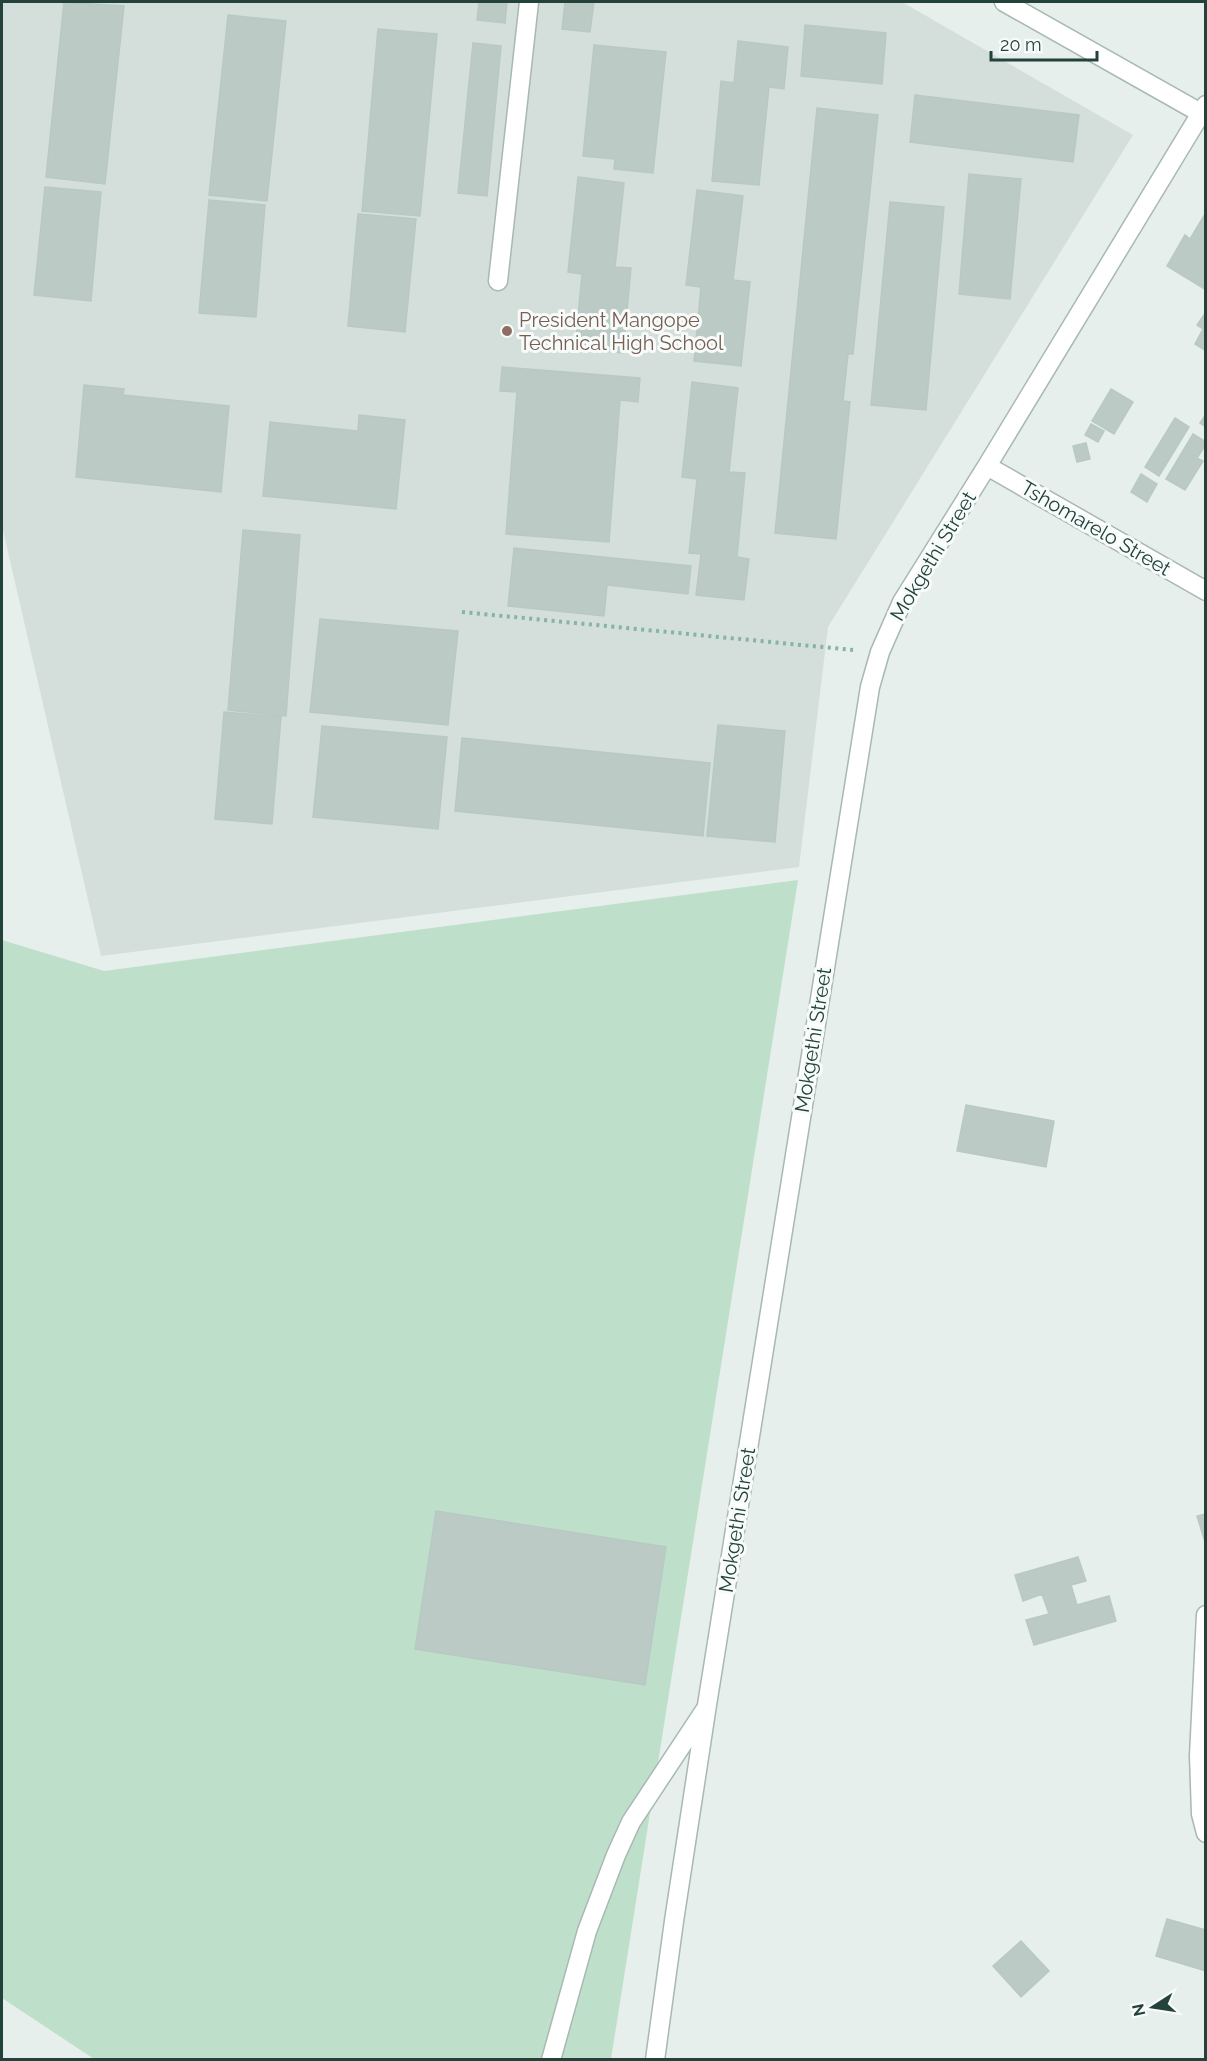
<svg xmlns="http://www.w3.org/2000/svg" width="1207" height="2061" font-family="Raleway,sans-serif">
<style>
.built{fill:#d4dfdb}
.green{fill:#bee0ca}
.building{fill:#bbcac5;stroke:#b8c9c3;stroke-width:1.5}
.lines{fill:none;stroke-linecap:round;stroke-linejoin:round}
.service-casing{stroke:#a8b8b3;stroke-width:21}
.minor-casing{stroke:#a8b8b3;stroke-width:21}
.path{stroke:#85b3a8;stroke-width:4;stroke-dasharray:3 4.5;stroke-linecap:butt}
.service{stroke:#fff;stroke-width:18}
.minor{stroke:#fff;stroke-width:18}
.education-dot{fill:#8d6e63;stroke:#f7fbf9;stroke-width:2}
.labels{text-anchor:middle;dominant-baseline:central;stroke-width:6;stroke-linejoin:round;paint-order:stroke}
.education-label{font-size:20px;fill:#785e54;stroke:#f7fbf9;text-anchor:start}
.street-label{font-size:20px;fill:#23423c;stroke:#f7fbf9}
</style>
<rect width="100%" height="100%" fill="#e6efeb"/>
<path class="built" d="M2 2H902L1133 135 828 627 799 867 101 956 2 526Z"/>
<path class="green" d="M798 880 611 2059H94L2 1998V940L104 971Z"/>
<path class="building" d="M64 2 124 6 105 184 46 177Z
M479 2H507L505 23 477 20Z
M565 2H594L590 32 562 29Z
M228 15 286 21 267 201 209 195Z
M805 25 886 33 882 84 801 76Z
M378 29 437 34 420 216 362 211Z
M738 41 788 47 784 89 769 87 759 185 712 181 721 81 734 83Z
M473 43 501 46 487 196 458 193Z
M594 45 666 52 653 173 614 169 615 159 583 156Z
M915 95 1079 115 1073 162 910 142Z
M817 108 878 115 853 354H848L843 401 850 402 836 539 775 533Z
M969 174 1021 179 1010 299 959 294Z
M578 177 624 183 615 267 631 268 623 353 575 348 582 274 568 272Z
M45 187 101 192 91 301 34 295Z
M697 190 743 196 733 280 750 282 741 366 694 361 701 287 686 285Z
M209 200 265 205 256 317 199 313Z
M890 202 944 207 926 410 871 405Z
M358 214 416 219 405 332 348 326Z
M1205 214H1206V290L1167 266 1185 235 1190 239Z
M1206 312V351L1195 344 1203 329 1197 325Z
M502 367 640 378 638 402 620 400 609 542 506 534 517 392 500 391Z
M692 382 738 388 729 472 745 473 737 557 749 559 744 600 696 595 701 554 689 553 697 479 682 477Z
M84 385 124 389 123 395 229 406 221 492 76 477Z
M1111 389 1133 402 1114 434 1092 421Z
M1206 414V427L1200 423Z
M359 415 405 420 396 509 263 496 270 422 358 431Z
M1175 418 1189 427 1159 476 1145 467Z
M1091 424 1104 431 1098 442 1085 435Z
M1193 434 1206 442V444L1197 458 1203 461 1185 490 1166 479Z
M1086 443 1090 459 1077 462 1073 446Z
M1141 474 1157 484 1147 502 1131 492Z
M243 530 300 535 286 716 228 710Z
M514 548 691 566 688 594 607 585 604 616 508 606Z
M320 619 458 631 448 725 310 712Z
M224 712 281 717 272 824 215 819Z
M718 725 785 731 775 842 707 836Z
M322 726 447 737 438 829 313 817Z
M462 738 710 763 703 836 455 811Z
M966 1105 1054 1121 1046 1167 957 1151Z
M436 1511 666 1547 645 1685 415 1649Z
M1206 1514V1542H1205L1197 1516Z
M1078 1557 1086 1581 1071 1585 1077 1605 1109 1596 1116 1621 1034 1645 1026 1620 1049 1614 1042 1594 1023 1601 1015 1575Z
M1167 1919 1206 1930V1971L1156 1956Z
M1021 1941 1049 1971 1021 1997 993 1966Z"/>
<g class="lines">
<g class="service-casing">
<path id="service" d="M498 281 529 2
M1206 1615 1199 1756 1201 1814 1206 1833"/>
</g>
<g class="minor-casing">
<path id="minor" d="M1004 2 1206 116
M987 466 1206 591
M551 2060 587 1931 616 1855 631 1822 705 1710
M655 2060 674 1921 707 1705 870 687 880 652 902 602 987 466 1206 105"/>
</g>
<path class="path" d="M462 612 853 650"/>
<use href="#service" class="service"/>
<use href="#minor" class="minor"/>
</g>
<circle class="education-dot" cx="507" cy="331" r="6"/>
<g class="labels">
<g class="education-label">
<text x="519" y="320">President Mangope<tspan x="519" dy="23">Technical High School</tspan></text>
</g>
<g class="street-label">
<text transform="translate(1096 528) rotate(30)">Tshomarelo Street</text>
<text transform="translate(933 556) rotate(-59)">Mokgethi Street</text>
<text transform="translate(813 1040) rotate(-81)">Mokgethi Street</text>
<text transform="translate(737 1520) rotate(-81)">Mokgethi Street</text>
</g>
</g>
<rect width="1207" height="2061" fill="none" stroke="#23423c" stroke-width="6"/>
<g transform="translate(1153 2007) rotate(258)" stroke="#f7fbf9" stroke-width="4.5" paint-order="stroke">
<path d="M0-4.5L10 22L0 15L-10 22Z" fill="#23423c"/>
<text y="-9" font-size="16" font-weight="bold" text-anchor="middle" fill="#23423c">N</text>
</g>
<path d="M991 51v9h106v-9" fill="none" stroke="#23423c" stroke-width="3"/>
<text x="1000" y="51" font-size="18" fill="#23423c" stroke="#f7fbf9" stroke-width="4.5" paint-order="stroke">20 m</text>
</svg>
